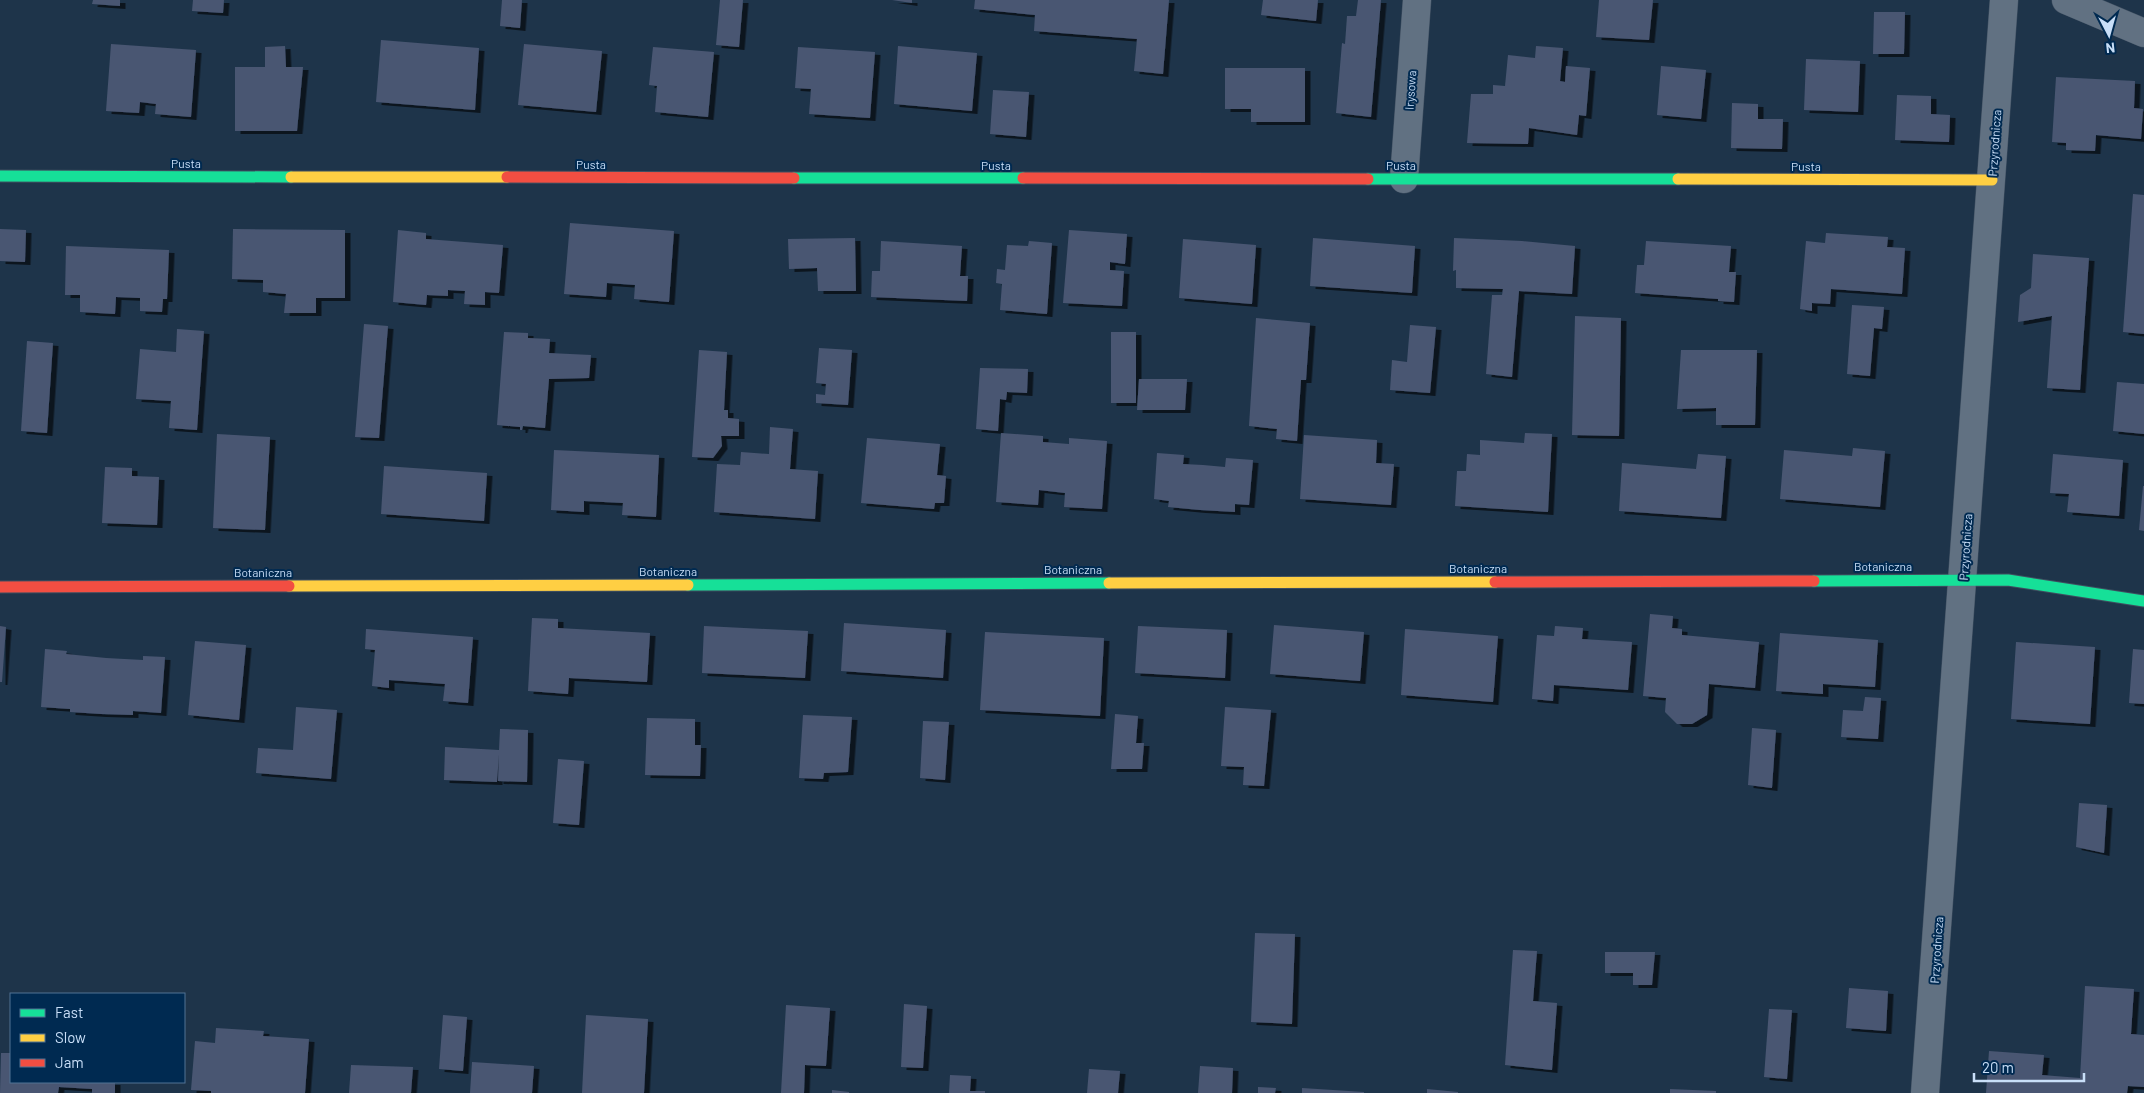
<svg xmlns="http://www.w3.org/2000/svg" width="2144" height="1093" font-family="Barlow,sans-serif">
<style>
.building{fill:#495672;filter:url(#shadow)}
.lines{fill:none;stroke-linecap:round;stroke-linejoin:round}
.street-casing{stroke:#3f4f61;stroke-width:29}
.fast-casing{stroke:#3f4f61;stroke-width:13}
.slow-casing{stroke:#3f4f61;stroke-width:13}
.jam-casing{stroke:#3f4f61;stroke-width:13}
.street{stroke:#617182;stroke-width:28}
.fast{stroke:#16e098;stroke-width:11}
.slow{stroke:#ffcf43;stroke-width:11}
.jam{stroke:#f24e42;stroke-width:11}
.labels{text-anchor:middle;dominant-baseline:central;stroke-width:4;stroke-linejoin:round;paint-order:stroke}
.street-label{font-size:12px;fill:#c9dff8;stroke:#002a51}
</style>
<defs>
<filter id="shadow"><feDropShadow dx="5.5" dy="3" stdDeviation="0" flood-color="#0009"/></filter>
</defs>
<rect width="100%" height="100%" fill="#1e344a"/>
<path class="building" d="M93 0H120V6L92 4Z
M193 0H224L223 13 192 11Z
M502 0H522L520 28 500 26Z
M720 0H743L739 47 716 45Z
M892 0H912V3Z
M975 0H1169L1163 74 1134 71 1137 39 1034 31 1035 15 974 9Z
M1263 0H1318L1316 21 1261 15Z
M1358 0H1381L1371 117 1336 113 1342 43 1345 44 1347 16H1356Z
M1599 0H1653L1649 40 1596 37Z
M1874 12H1905L1904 54H1873Z
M381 40 479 48 475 110 376 102Z
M111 44 196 50 191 117 155 114 156 104 140 102 139 113 106 111Z
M524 44 602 51 596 112 518 105Z
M285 46 286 67H303L297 131H235V67H265V47Z
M898 46 977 53 972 111 894 104Z
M1536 46 1563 48 1560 81 1565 82 1566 66 1590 68 1586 116 1579 115 1577 135 1529 128 1528 144 1467 143 1471 94H1493V85L1505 86 1508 55 1535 58Z
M653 47 714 52 708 117 655 112 657 86 649 85Z
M798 47 875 52 870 118 809 114 811 89 795 88Z
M1806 59 1860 61 1858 112 1804 110Z
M1661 66 1706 70 1701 119 1657 115Z
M1225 68H1305V122H1251V109H1225Z
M2056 77 2135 81 2134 108 2143 109 2141 139 2096 135 2095 151 2066 150V143L2052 142Z
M993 90 1029 92 1026 137 990 134Z
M1897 95 1931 96V114L1950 115 1949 142 1895 140Z
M1732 103 1758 104V119H1783L1782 149 1731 148Z
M2133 194 2144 195V334L2123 332Z
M570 223 674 231 669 302 634 299 635 285 607 283 606 297 564 294Z
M0 229 26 230 25 262 0 261Z
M233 229 345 230V298H316V313H284L286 294 263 292V280L232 279Z
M398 230 426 233V239L503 245 499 293 485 292V305L464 304 465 291 448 290V296L427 295 426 305 393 302Z
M1069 230 1127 234 1125 264 1110 262V270L1124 271 1122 306 1063 303Z
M1826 233 1888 237 1887 247 1905 248 1902 294 1831 289 1830 304 1812 303V311L1800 309 1806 241 1825 243Z
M855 238 856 291H818L817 268 789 269 788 239Z
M1313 238 1415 246 1412 293 1310 286Z
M1454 238 1522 241 1575 246 1572 294 1519 291 1512 377 1486 374 1492 295H1502L1503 289 1456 288V270L1453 271Z
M1183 239 1256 245 1252 304 1179 298Z
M881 241 962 246 960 276H968L967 301 871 297 872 271H880Z
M1029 241 1052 243 1047 314 1000 310 1002 284 996 283 997 269 1005 270 1007 245 1028 246Z
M1646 241 1731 246 1729 272H1736L1734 302 1718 301V299L1635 293 1637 265H1644Z
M66 246 169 250 167 299H163L162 312 140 311V298L116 297 115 314 80 312V295H65Z
M2033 254 2089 258 2080 390 2047 388 2052 316 2018 322 2020 295 2031 288Z
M1852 305 1884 307 1882 329 1874 328 1870 376 1847 374Z
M1575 316 1621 318 1619 436 1572 435Z
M1256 318 1310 323 1306 380H1301L1297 441 1276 439 1277 429 1249 426Z
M364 324 388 326 379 438 355 437Z
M1410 325 1436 327 1430 393 1390 390 1392 360 1407 362Z
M177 329 204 331 197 430 169 428 171 401 136 399 140 349 176 352Z
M504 332 528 333V338L550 339 549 353 591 355 589 378 549 379 545 428 523 426 522 430H520V427L497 425Z
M1111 332H1136V403H1111Z
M27 341 53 343 47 433 21 431Z
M819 348 852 350 848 405 816 403V394L825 395 826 384 816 383Z
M699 350 727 352 724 410H728V418L739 419V436H721L722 446 713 458 692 457Z
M1681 350H1757L1755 425H1716V408L1677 409Z
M980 368 1028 369 1027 393 1007 392 1006 400 1000 399 998 431 976 429Z
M1139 379H1187L1185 410H1137Z
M2117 382 2144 384V434L2113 431Z
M770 427 793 429 790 469 818 471 815 519 714 512 717 464 740 465 741 452 769 454Z
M1001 433 1043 436V442L1069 444V438L1107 441 1102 509 1064 507 1065 493 1039 490 1038 505 996 502Z
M1525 433 1552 434 1548 512 1455 506 1457 471H1466L1467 454 1480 455V440L1524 443Z
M217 434 270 437 265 530 213 528Z
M1304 435 1377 440 1376 463 1394 464 1391 505 1300 499Z
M867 438 940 444 937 475 946 476 944 503H935L934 509 861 503Z
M1853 448 1885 451 1880 507 1780 499 1784 450 1852 456Z
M554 450 659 455 656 517 622 515 623 503 584 501V512L551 510Z
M1157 453 1184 455 1183 464 1203 465 1225 467 1226 458 1253 460 1249 505 1235 504V512L1200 510 1168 507 1169 501 1154 499Z
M1698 454 1726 456 1721 518 1619 511 1622 463 1696 469Z
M2053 454 2123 460 2119 516 2067 512 2069 494 2050 493Z
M384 466 487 473 484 521 381 514Z
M105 467 132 468V476L159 477 157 525 102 523Z
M2143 486H2144V531L2139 530Z
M1650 614 1673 616 1672 628 1682 629V635L1759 642 1755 688 1709 684 1707 715 1692 724H1677L1665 712 1666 698 1643 696Z
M532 618 558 619V628L650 633 647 682 569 678 568 694 528 691Z
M844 623 946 630 943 678 841 671Z
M1274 625 1364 632 1360 681 1270 674Z
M0 626 6 627 2 682H0Z
M704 626 808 631 805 678 702 673Z
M1138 626 1227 630 1225 678 1135 673Z
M1555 626 1583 628 1582 639 1632 642 1628 690 1554 685 1553 701 1532 699 1537 635 1554 636Z
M366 629 473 637 468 703 443 701 445 684 389 680V688L372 686 375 650 365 649Z
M1405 629 1498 636 1493 702 1401 695Z
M985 632 1104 638 1100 716 980 710Z
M1780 633 1878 640 1875 687 1823 684V694L1776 691Z
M195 641 246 645 239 720 188 715Z
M2016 642 2095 647 2090 724 2011 719Z
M45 649 67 651 66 654 106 658 143 660V656L165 657 161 713 133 711V715L101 714 70 712V709L41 707Z
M2133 649 2144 650V704L2129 703Z
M1865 697 1881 698 1878 739 1841 737 1843 710 1863 711Z
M296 707 337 710 331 779 256 773 258 748 293 750Z
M1225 707 1271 710 1264 786 1243 785 1244 767 1221 766Z
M1115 714 1138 716 1136 743H1144L1142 769H1111Z
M803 715 852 717 848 772 824 773 823 779 799 778Z
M647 718 695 719V745H701L700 776 645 775Z
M923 721 949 722 945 780 920 778Z
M1752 728 1776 730 1772 788 1748 785Z
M500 729 528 730 527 782 498 781 499 754 497 782 444 780 445 747 499 750Z
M558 759 584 761 579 825 553 823Z
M2079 803 2107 805 2104 853 2076 847Z
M1255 933 1295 934 1292 1024 1251 1022Z
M1513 950 1537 951 1533 1001 1557 1003 1552 1070 1505 1065Z
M1605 952H1655L1652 985H1633V973H1605Z
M2085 986 2134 989 2131 1034 2144 1035V1087L2128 1086 2127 1093H1986L1989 1051 2044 1055 2042 1075 2080 1078Z
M1849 988 1888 991 1886 1031 1846 1028Z
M904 1004 927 1006 923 1068 901 1067Z
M786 1005 830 1008 826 1066 805 1065 804 1093H781Z
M1769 1009 1792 1010 1787 1079 1764 1077Z
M443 1015 467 1017 463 1071 439 1069Z
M586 1015 648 1019 644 1093H582Z
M216 1028 264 1031 263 1036 309 1039 305 1093H211V1091L191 1090 195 1041 215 1043Z
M1 1053H11V1082H115V1093H92V1089L59 1087 58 1093H0Z
M472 1062 534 1066 532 1093H470Z
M351 1065 413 1067 411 1093H349Z
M1200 1066 1233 1068 1232 1093H1198Z
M1089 1069 1120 1071 1118 1093H1087Z
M950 1075 971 1076 970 1091H985V1093H949Z
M1258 1087 1276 1088 1275 1093H1258Z
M1302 1088 1364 1092V1093H1302Z
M1427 1089 1458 1092V1093H1427Z
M1670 1089 1716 1091V1093H1670Z
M832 1090 849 1092V1093H832Z"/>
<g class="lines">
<g class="street-casing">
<path id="street" d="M2066 0 2144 33
M1404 179 1417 0
M1925 1093 2004 0"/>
</g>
<g class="fast-casing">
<path id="fast" d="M0 176 291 177
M794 178H1023
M1368 179H1678
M1814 581 2008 580 2144 601
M688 585 1109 583"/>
</g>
<g class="slow-casing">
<path id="slow" d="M291 177H507
M1678 179 1992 180
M1109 583 1495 582
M289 586 688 585"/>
</g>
<g class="jam-casing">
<path id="jam" d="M507 177 794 178
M1023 178 1368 179
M1495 582 1814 581
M0 587 289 586"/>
</g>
<use href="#street" class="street"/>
<use href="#fast" class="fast"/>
<use href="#slow" class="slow"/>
<use href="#jam" class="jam"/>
</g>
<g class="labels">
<g class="street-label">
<text transform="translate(1410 90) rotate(-86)">Irysowa</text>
<text transform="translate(1994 143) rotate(-86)">Przyrodnicza</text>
<text x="186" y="163">Pusta</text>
<text x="591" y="164">Pusta</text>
<text x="996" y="165">Pusta</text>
<text x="1401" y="165">Pusta</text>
<text x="1806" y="166">Pusta</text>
<text transform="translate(1965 547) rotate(-86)">Przyrodnicza</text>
<text x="1883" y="566">Botaniczna</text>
<text x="1478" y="568">Botaniczna</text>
<text x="1073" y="569">Botaniczna</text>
<text x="668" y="571">Botaniczna</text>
<text x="263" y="572">Botaniczna</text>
<text transform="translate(1936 950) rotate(-86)">Przyrodnicza</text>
</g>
</g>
<rect x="10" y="993" width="175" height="90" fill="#002a51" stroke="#507294"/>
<rect x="20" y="1009" width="25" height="8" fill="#16e098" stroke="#507294"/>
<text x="55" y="1018" font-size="15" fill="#c9dff8">Fast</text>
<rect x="20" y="1034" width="25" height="8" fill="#ffcf43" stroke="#507294"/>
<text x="55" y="1043" font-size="15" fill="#c9dff8">Slow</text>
<rect x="20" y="1059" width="25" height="8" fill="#f24e42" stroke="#507294"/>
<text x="55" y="1068" font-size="15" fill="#c9dff8">Jam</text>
<g transform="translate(2109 35) rotate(174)" stroke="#002a51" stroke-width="4" paint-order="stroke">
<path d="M0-4L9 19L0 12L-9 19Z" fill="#c9dff8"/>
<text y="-8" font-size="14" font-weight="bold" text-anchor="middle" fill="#c9dff8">N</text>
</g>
<path d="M1974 1073v8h110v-8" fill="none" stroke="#c9dff8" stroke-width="2.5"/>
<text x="1982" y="1073" font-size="15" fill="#c9dff8" stroke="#002a51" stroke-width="4" paint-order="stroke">20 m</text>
</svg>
